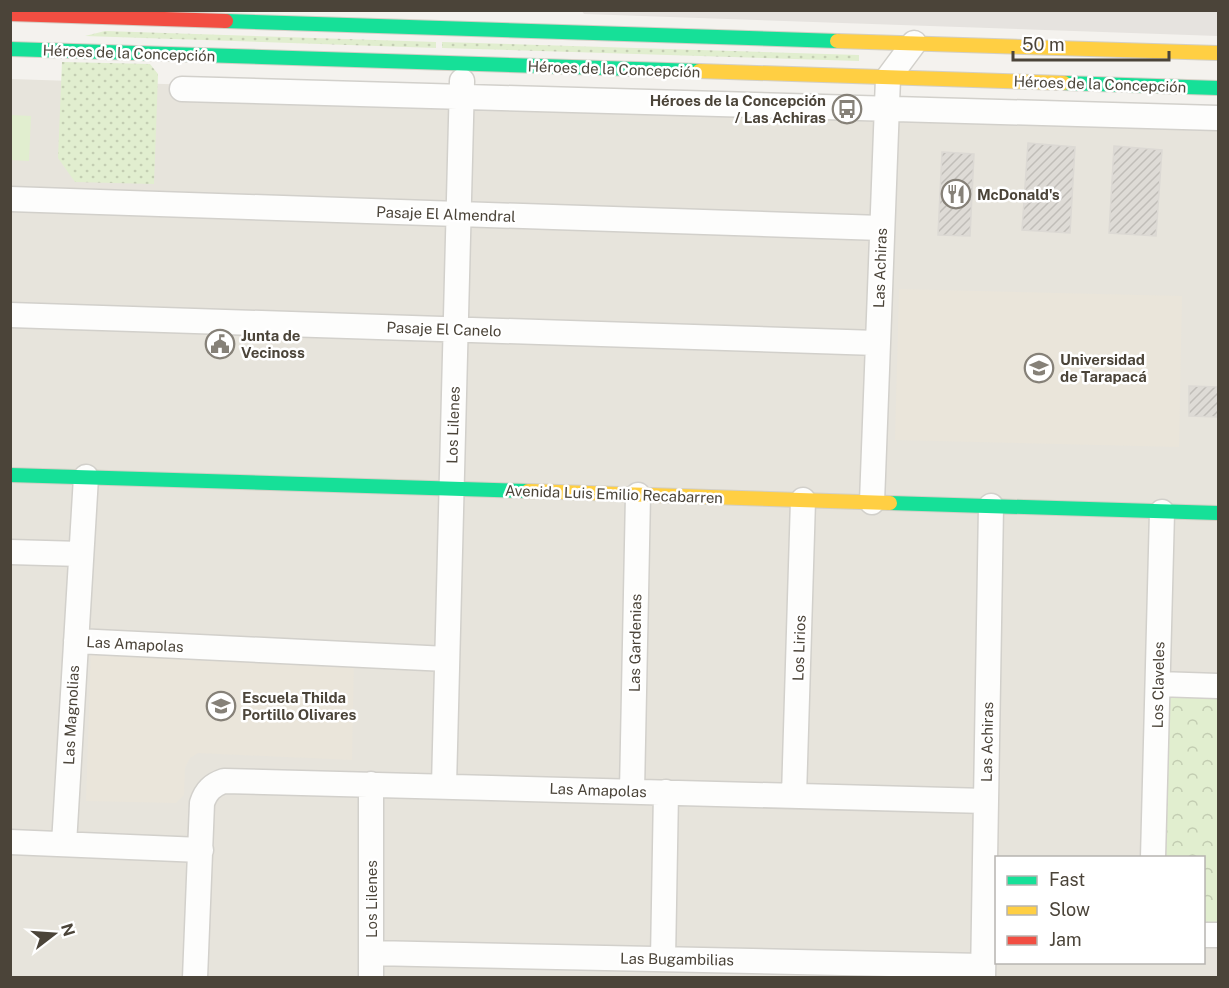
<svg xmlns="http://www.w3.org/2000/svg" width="1229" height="988" font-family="'Public Sans',sans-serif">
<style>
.residential{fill:#e7e4dc;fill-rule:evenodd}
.education{fill:#eae5da}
.grass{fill:url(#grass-dots)}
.forest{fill:url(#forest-crowns)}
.pitch{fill:#e1eecf}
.parking{fill:#e6e3df}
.building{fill:url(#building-hatch);stroke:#dcd9d4;stroke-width:1.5}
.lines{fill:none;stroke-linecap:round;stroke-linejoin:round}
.street-casing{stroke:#d2d0cb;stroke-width:27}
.fast-casing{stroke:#d3cfc5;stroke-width:16}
.slow-casing{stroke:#d3cfc5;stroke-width:16}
.jam-casing{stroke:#d3cfc5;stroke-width:16}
.street{stroke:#fdfdfc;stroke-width:24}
.fast{stroke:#16e098;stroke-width:14}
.slow{stroke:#ffcf43;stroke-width:14}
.jam{stroke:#f24e42;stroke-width:14}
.labels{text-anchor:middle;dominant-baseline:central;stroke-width:5;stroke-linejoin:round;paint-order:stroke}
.street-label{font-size:15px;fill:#4b4439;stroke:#fff}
.poi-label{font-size:15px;font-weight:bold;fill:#4b4439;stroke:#fff;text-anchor:start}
</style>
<defs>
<pattern id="grass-dots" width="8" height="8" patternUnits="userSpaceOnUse" patternTransform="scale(1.5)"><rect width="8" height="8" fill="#e1eecf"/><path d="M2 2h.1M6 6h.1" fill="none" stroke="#c3cdb2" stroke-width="1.8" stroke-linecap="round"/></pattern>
<pattern id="forest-crowns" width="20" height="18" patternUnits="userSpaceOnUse" patternTransform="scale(1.5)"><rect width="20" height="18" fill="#e1eecf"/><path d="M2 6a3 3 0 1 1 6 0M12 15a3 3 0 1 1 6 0" fill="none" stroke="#c3cdb2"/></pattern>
<pattern id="building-hatch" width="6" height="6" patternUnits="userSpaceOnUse" patternTransform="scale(1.5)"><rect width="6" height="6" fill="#dedbd6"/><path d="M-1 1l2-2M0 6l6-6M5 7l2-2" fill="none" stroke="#c0bdb8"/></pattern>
</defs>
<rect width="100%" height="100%" fill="#f4f2ee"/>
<path class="residential" d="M11 79 1218 118V977L11 978ZM996 858H1204V962H996Z"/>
<path class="education" d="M899 289 1182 296 1179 447 895 440Z
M91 648 354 658 352 760 198 753 190 758 185 768 184 795 176 803 86 801Z"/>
<path class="grass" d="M105 31 436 42V48L85 36Z
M442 42 859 55V61L442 48Z
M62 62 150 64 158 74 154 184 75 182 58 158Z"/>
<path class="forest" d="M1178 694 1218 696V926H1204V858H1160L1165 702Z"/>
<path class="pitch" d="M11 115 31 116 29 161 11 160Z"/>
<path class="parking" d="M1218 10V36L584 14 582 11Z"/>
<path class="building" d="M1028 143 1075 147 1070 233 1022 230Z
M1114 146 1162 150 1156 236 1109 233Z
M942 152 974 154 970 236 938 235Z
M1189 386 1218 387V417L1189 416Z"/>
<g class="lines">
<g class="street-casing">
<path id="street" d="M182 89 1218 118
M10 199 881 228
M10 315 877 343
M872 502 888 78 914 43
M10 552 81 554
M76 641 447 659
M1158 684 1218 686
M371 784V978
M444 786 462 81
M632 791 638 495
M794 796 803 500
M10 842 201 850
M64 844 86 477
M1153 858 1162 512
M1204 935H1218
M371 953 983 966
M663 959 666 792
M195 978 202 803C206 791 212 785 224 781L986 801
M983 978 991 506"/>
</g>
<g class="fast-casing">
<path id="fast" d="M226 21 837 41
M10 49 699 71
M1064 83 1218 88
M10 475 528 491
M890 503 1218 513"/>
</g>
<g class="slow-casing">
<path id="slow" d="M837 41 1218 53
M699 71 1064 83
M528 491 890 503"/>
</g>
<g class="jam-casing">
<path id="jam" d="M10 14 226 21"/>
</g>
<use href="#street" class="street"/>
<use href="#fast" class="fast"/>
<use href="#slow" class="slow"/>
<use href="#jam" class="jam"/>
</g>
<defs>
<g id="bus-ring" transform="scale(1.5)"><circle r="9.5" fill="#fff" stroke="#868178" stroke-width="1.5"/><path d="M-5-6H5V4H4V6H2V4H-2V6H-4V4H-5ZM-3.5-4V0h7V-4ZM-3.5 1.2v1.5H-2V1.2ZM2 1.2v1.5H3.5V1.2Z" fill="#868178"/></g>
<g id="restaurant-ring" transform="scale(1.5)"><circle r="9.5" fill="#fff" stroke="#868178" stroke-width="1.5"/><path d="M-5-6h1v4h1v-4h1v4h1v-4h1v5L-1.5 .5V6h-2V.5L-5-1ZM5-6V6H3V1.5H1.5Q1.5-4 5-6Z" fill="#868178"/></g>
<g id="civic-ring" transform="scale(1.5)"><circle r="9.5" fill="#fff" stroke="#868178" stroke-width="1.5"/><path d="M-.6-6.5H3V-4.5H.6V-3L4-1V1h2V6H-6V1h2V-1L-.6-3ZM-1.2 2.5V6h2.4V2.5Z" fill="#868178"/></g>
<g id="university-ring" transform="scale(1.5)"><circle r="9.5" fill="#fff" stroke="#868178" stroke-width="1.5"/><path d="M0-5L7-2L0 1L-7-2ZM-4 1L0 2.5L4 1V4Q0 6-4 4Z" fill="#868178"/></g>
<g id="school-ring" transform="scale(1.5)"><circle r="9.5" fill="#fff" stroke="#868178" stroke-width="1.5"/><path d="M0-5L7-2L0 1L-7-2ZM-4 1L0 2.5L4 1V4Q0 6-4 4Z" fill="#868178"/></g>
</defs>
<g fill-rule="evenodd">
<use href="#bus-ring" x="847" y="109"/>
<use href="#restaurant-ring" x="956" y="194"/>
<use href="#civic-ring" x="220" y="344"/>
<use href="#university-ring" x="1039" y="368"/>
<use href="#school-ring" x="221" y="706"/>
</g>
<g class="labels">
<g class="street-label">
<text transform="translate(129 53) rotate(2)">Héroes de la Concepción</text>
<text transform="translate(614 69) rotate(2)">Héroes de la Concepción</text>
<text transform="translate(1100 84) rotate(2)">Héroes de la Concepción</text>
<text transform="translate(446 214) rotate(2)">Pasaje El Almendral</text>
<text transform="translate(880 268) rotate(-88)">Las Achiras</text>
<text transform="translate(444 329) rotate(2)">Pasaje El Canelo</text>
<text transform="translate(453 425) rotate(-88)">Los Lilenes</text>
<text transform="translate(614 494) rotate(2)">Avenida Luis Emilio Recabarren</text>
<text transform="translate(635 643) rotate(-89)">Las Gardenias</text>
<text transform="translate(135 644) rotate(3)">Las Amapolas</text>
<text transform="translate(799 648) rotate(-88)">Los Lirios</text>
<text transform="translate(1158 685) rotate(-89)">Los Claveles</text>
<text transform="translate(71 715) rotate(-87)">Las Magnolias</text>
<text transform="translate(987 742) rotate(-89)">Las Achiras</text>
<text transform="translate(598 790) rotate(2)">Las Amapolas</text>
<text transform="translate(371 899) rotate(-90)">Los Lilenes</text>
<text transform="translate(677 959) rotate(1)">Las Bugambilias</text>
</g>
<g class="poi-label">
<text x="826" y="100" text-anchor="end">Héroes de la Concepción<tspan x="826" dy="17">/ Las Achiras</tspan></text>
<text x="977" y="194">McDonald's</text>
<text x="241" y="335">Junta de<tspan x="241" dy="17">Vecinoss</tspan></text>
<text x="1060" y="359">Universidad<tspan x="1060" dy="17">de Tarapacá</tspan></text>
<text x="242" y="697">Escuela Thilda<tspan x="242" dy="17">Portillo Olivares</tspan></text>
</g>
</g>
<rect width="1229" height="988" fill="none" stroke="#4b4439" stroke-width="24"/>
<rect x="995" y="856" width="210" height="108" fill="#ffffff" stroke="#b7b4b0" stroke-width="1.5"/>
<rect x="1007" y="876" width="30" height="9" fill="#16e098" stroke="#b7b4b0" stroke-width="1.5"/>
<text x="1049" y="886" font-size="18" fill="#4b4439">Fast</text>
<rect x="1007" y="906" width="30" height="9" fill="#ffcf43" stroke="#b7b4b0" stroke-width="1.5"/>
<text x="1049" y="916" font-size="18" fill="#4b4439">Slow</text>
<rect x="1007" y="936" width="30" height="9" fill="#f24e42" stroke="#b7b4b0" stroke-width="1.5"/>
<text x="1049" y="946" font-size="18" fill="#4b4439">Jam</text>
<g transform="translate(54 934) rotate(73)" stroke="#ffffff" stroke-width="4.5" paint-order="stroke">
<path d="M0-4.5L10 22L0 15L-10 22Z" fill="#4b4439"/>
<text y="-9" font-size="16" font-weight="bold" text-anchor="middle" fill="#4b4439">N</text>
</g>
<path d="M1013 51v9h156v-9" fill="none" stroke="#4b4439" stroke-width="3"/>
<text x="1022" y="51" font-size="18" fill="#4b4439" stroke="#ffffff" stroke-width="4.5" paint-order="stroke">50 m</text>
</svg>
